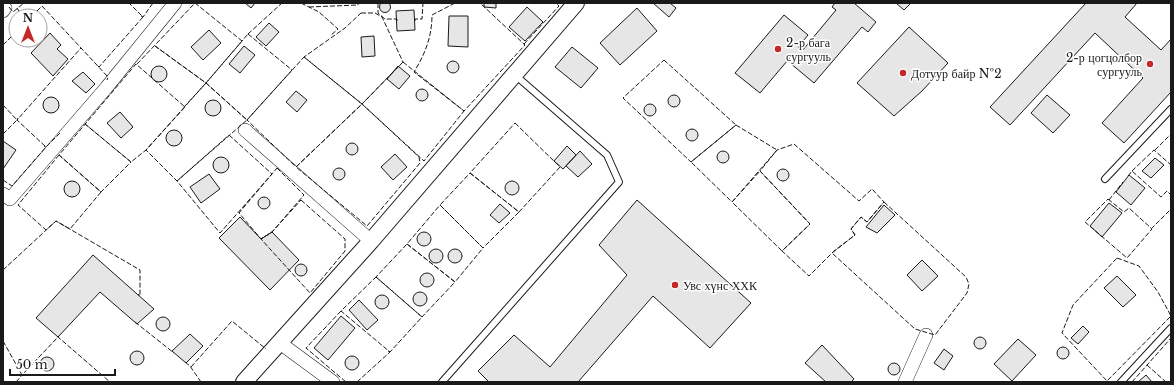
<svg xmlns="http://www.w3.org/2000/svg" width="1174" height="385" font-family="'Libre Baskerville',serif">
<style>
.building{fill:#e6e6e6;stroke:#1a1a1a}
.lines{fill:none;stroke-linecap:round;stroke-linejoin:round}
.service-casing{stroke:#1a1a1a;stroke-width:8}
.minor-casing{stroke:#1a1a1a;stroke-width:14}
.tertiary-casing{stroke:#1a1a1a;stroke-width:18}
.service{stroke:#fff;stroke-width:6}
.minor{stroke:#fff;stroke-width:13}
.tertiary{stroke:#fff;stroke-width:16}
.fence{stroke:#1a1a1a;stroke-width:1;stroke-dasharray:5 2;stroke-linecap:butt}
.poi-dot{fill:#c62828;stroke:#fff;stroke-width:1.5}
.labels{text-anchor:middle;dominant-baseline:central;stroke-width:3;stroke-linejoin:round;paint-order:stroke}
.poi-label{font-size:12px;fill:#1a1a1a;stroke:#fff;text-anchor:start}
</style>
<rect width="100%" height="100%" fill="#fff"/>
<path class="building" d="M379.5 7a5.5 5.5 0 1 1 11 0a5.5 5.5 0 1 1-11 0Z
M245 3H255L251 8Z
M484 3H496V8L484 7Z
M653 3H670L676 8 669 17Z
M835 3H854L876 22 868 32 862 27 814 83 790 63 795 56 793 54 760 93 735 73 784 15 808 35 798 47 802 51 836 10 832 7Z
M896 3H911L904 10Z
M1086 3H1137L1125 17 1161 50 1171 39V92L1124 143 1102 123 1143 78 1095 33 1010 125 990 107Z
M527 7 543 22 525 41 509 27Z
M637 8 657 31 620 65 600 43Z
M414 10 415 30 397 31 396 11Z
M449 16H468V47L448 46Z
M269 23 279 32 266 46 256 37Z
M909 27 948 63 922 91 894 116 857 83Z
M209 30 221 43 203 60 191 47Z
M50 33 61 45 57 49 68 59 53 76 31 53Z
M374 36 375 56 362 57 361 37Z
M244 46 255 55 240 73 229 64Z
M572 47 598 68 581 88 555 67Z
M447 67a6 6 0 1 1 12 0a6 6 0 1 1-12 0Z
M151 74a8 8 0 1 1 16 0a8 8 0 1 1-16 0Z
M398 66 410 76 399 89 387 79Z
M83 72 95 84 86 93 72 81Z
M416 95a6 6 0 1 1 12 0a6 6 0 1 1-12 0Z
M296 91 307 100 297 112 286 102Z
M668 101a6 6 0 1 1 12 0a6 6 0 1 1-12 0Z
M1047 95 1070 115 1053 133 1031 113Z
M43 105a8 8 0 1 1 16 0a8 8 0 1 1-16 0Z
M205 108a8 8 0 1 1 16 0a8 8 0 1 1-16 0Z
M644 110a6 6 0 1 1 12 0a6 6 0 1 1-12 0Z
M120 112 133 127 121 138 107 123Z
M686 135a6 6 0 1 1 12 0a6 6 0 1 1-12 0Z
M166 138a8 8 0 1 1 16 0a8 8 0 1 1-16 0Z
M3 141 16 150 3 169Z
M346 149a6 6 0 1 1 12 0a6 6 0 1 1-12 0Z
M567 146 576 155 563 169 554 161Z
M717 157a6 6 0 1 1 12 0a6 6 0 1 1-12 0Z
M580 151 592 164 578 177 566 166Z
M395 154 407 167 393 180 381 167Z
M213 165a8 8 0 1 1 16 0a8 8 0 1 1-16 0Z
M1155 158 1164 165 1151 178 1142 171Z
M333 174a6 6 0 1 1 12 0a6 6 0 1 1-12 0Z
M777 175a6 6 0 1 1 12 0a6 6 0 1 1-12 0Z
M209 174 220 189 201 203 190 187Z
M1129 175 1145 188 1131 205 1116 192Z
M64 189a8 8 0 1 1 16 0a8 8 0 1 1-16 0Z
M505 188a7 7 0 1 1 14 0a7 7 0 1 1-14 0Z
M258 203a6 6 0 1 1 12 0a6 6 0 1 1-12 0Z
M637 200 751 303 710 348 653 296 578 382H489L478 371 514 335 550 367 627 275 599 245Z
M1109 203 1122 213 1102 237 1090 226Z
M500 204 510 213 499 223 490 215Z
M884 205 895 215 877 233 866 227Z
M240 217 261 239 272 232 299 260 270 290 219 238Z
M417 239a7 7 0 1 1 14 0a7 7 0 1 1-14 0Z
M429 256a7 7 0 1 1 14 0a7 7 0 1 1-14 0Z
M448 256a7 7 0 1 1 14 0a7 7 0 1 1-14 0Z
M93 255 154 309 137 324 100 292 58 337 36 318Z
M922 260 938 276 922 291 907 275Z
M295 270a6 6 0 1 1 12 0a6 6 0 1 1-12 0Z
M420 280a7 7 0 1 1 14 0a7 7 0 1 1-14 0Z
M1117 276 1136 295 1123 307 1104 288Z
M413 299a7 7 0 1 1 14 0a7 7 0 1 1-14 0Z
M375 302a7 7 0 1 1 14 0a7 7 0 1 1-14 0Z
M359 300 378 320 367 330 349 310Z
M341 316 355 328 328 360 314 348Z
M156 324a7 7 0 1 1 14 0a7 7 0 1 1-14 0Z
M1083 326 1089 332 1078 344 1071 338Z
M190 334 203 346 186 363 172 351Z
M974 343a6 6 0 1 1 12 0a6 6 0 1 1-12 0Z
M1018 339 1036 355 1012 381 994 364Z
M822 345 854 379 851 382H826L805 363Z
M1057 353a6 6 0 1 1 12 0a6 6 0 1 1-12 0Z
M944 349 953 356 944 370 934 363Z
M130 358a7 7 0 1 1 14 0a7 7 0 1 1-14 0Z
M345 363a7 7 0 1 1 14 0a7 7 0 1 1-14 0Z
M40 364a7 7 0 1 1 14 0a7 7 0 1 1-14 0Z
M888 369a6 6 0 1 1 12 0a6 6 0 1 1-12 0Z
M1146 375 1152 382H1138Z"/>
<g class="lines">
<g class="service-casing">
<path id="service" d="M1105 179 1171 109
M442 382 619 182 607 155 515 75
M1121 382 1171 328"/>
</g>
<g class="minor-casing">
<path id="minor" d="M3 6 5 8 3 11
M245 130 371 241
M3 194 10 199 106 88 175 3
M280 343 333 382
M905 382 926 335"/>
</g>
<g class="tertiary-casing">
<path id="tertiary" d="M244 382 371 241 576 3"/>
</g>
<use href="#service" class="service"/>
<use href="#minor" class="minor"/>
<use href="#tertiary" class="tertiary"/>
<path class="fence" d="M301 3 319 12 338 29 330 36
M378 3V13L385 19H397V21
M455 3 432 15C432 37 425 54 414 72L464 111 525 45 480 3
M9 7 13 12 24 3
M309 7 358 5V3
M17 8 22 16
M361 13H375L382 17 403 62 362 104 304 57 345 28Z
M32 16 42 6 108 77 107 80
M141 16 143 17 153 3
M415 21V19H422L423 3
M248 34 292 70 247 120 206 83Z
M248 34 282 3
M524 44 559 6 556 3
M3 45 16 32
M155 46 206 83 184 107
M304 57 362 104 296 167 247 120Z
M664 60 736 125 691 162 623 98Z
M403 62 464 111 424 161 362 104Z
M137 64 195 3 242 41 206 83 155 46
M98 66 99 67 143 17 129 3
M206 83 247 120 177 181 146 150Z
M362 104 419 157 420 163 367 226 296 167Z
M3 105 17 120 18 118
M515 123 560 167 519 212 470 173Z
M85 124 131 162 101 192 59 155 136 64 185 107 146 150 131 162 85 124
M736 125 777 150 732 202 691 162Z
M60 133 46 147 17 120 81 48
M3 134 17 120
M229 135 272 174 220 233 177 181Z
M794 144 859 201 872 189 884 202 867 222 861 217 851 229 855 235 834 251 809 276 782 251 810 224 760 171 777 150Z
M1155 150 1171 134
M59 155 101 192 70 229 56 221 46 230 18 205Z
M277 168 304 195 272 232 261 239 239 213Z
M760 171 810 224 782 251 732 202Z
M1132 171 1154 150 1171 165
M470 173 519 212 483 248 440 205Z
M1128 176 1132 171 1161 197 1167 191 1171 195
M3 180 12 186 46 147 44 146
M1108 199 1124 212 1129 208 1152 229 1127 258 1085 222Z
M301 200 345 239V251L310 293 261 239 272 232Z
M1109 200 1123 182
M884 202 966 277 969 284 967 293 935 335 915 329 832 253 855 235 851 229 861 217 867 222Z
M440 205 483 248 455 282 407 244Z
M1151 229 1171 209
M407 244 455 282 422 317 376 277Z
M1117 258 1139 266 1158 292 1171 316 1107 381 1062 333 1073 305Z
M3 270 56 221 140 270V296L138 294
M376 277 422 317 390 352 341 311Z
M341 311 306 348 346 382
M135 322 174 353
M59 336 58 337 110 382
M3 341 22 375 58 337 57 336
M185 362 190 366 201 382
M1147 365 1166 382
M191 367 232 321 266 349
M16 382 23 374
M357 382 390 352 388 351
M1132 382 1171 338"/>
</g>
<g class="poi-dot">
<circle cx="778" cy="49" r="4"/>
<circle cx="1150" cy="64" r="4"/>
<circle cx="903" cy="73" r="4"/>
<circle cx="675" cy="285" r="4"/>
</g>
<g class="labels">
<g class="poi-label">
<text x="786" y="42">2-р бага<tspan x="786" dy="14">сургууль</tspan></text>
<text x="1142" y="57" text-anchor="end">2-р цогцолбор<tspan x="1142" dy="14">сургууль</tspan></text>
<text x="911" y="73">Дотуур байр №2</text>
<text x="683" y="285">Увс хүнс ХХК</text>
</g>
</g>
<rect width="1174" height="385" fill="none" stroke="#1a1a1a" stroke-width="8"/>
<g transform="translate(28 28)"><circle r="19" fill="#ffffff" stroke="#a3a3a3"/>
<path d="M0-3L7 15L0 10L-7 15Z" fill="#c62828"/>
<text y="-6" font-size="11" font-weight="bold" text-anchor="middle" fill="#1a1a1a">N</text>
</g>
<path d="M10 369v6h105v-6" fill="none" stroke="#1a1a1a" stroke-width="2"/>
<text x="16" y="369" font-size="12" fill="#1a1a1a" stroke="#ffffff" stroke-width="3" paint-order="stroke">50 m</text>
</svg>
